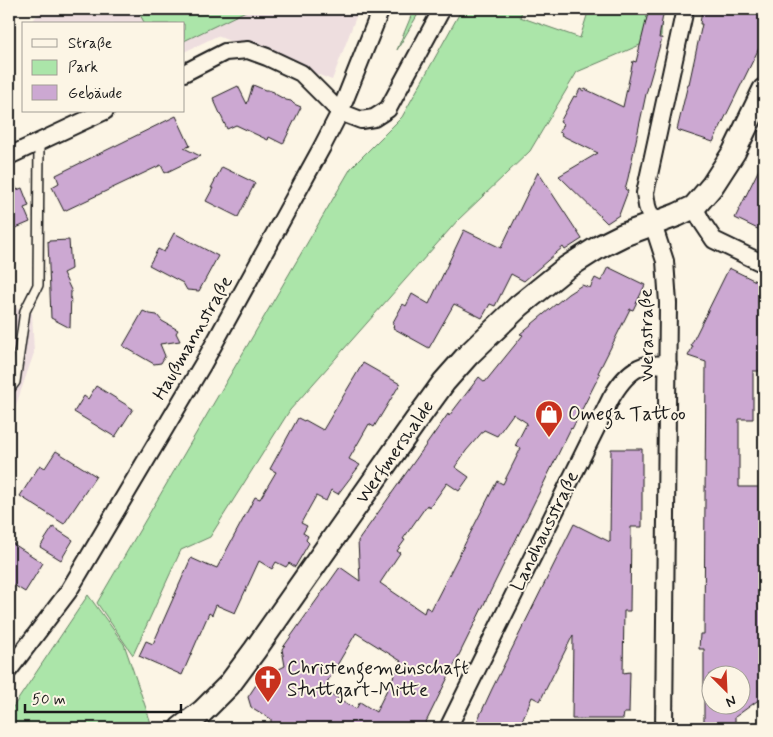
<svg xmlns="http://www.w3.org/2000/svg" width="773" height="737" font-family="Mynerve,sans-serif">
<style>
.built{fill:#eededf}
.green{fill:#abe5a9;stroke:#648062}
.building{fill:#cca8d2;stroke:#1c1c1c;fill-rule:evenodd}
.lines{fill:none;stroke-linecap:round;stroke-linejoin:round}
.lane-casing{stroke:#1c1c1c;stroke-width:12}
.street-casing{stroke:#1c1c1c;stroke-width:20}
.secondary-casing{stroke:#1c1c1c;stroke-width:26}
.lane{stroke:#fcf5e5;stroke-width:9}
.street{stroke:#fcf5e5;stroke-width:16}
.secondary{stroke:#fcf5e5;stroke-width:22}
.labels{text-anchor:middle;dominant-baseline:central;stroke-width:4;stroke-linejoin:round;paint-order:stroke}
.street-label{font-size:19px;fill:#1c1c1c;stroke:#fcf5e5}
.poi-label{font-size:19px;fill:#1c1c1c;stroke:#fcf5e5;text-anchor:start}
</style>
<rect width="100%" height="100%" fill="#fcf5e5"/>
<filter id="ink" filterUnits="userSpaceOnUse"><feTurbulence type="fractalNoise" baseFrequency=".02" numOctaves="2"/><feDisplacementMap in="SourceGraphic" scale="10" xChannelSelector="R" yChannelSelector="G"/><feConvolveMatrix kernelMatrix="1 2 1 2 8 2 1 2 1" color-interpolation-filters="sRGB"/></filter>
<g filter="url(#ink)">
<path class="built" d="M43 9H359L332 80 217 36 184 52V24H35L32 21Z
M9 306 32 313 34 353 9 425Z"/>
<path class="green" d="M137 9H250L184 41V24H145Z
M414 9H421L397 50Z
M462 9H523L520 17 580 38 589 9H662L661 36 577 72 530 151 458 220 290 410 210 537 181 550 133 655 97 603 351 168 402 117Z
M88 595 124 644 152 726 149 728H10L9 725V713Z"/>
<path class="building" d="M649 9H664L659 38H662L646 94 628 178 625 189 628 191 619 215 607 223 559 176 598 153 561 135 562 133 559 132 563 124 560 122 574 96 576 97 580 89 584 91 585 89 623 107 633 61 636 62Z
M702 9H764V38L713 142 677 130 688 84H689L702 24H700Z
M253 85 265 90H268L274 92 275 94 286 100 291 101 294 104 301 107 283 144 269 137 268 140 236 125 227 129 213 98 238 86 247 104Z
M176 116 190 146 184 148 200 156 165 173 161 165 64 211 52 187 59 183 56 175Z
M764 159V232L735 218Z
M222 167 255 183 238 217 206 201 213 188H211Z
M9 171 17 190 22 188 29 206 24 208 30 222 9 231Z
M538 172 582 239 565 250 563 247 524 281 511 274 495 306 490 304 482 318 454 304 429 348 393 328 394 325 392 324 403 304 406 306 412 294 429 304 464 230 501 248Z
M174 233 218 256 199 291 187 290 183 283 149 265 158 249 164 252Z
M69 240 71 269 63 273 71 290 70 328 51 318 48 241 49 242V241Z
M608 267 645 285 633 310 630 309 598 373 600 374 572 429 571 428 423 728H278L271 724V719L251 707 248 697 260 679 285 666 282 649 340 567 360 581 358 541 448 414 449 416 479 377 485 382 523 335 520 334 568 294 582 285 590 288 595 278 601 281ZM513 414 527 423 515 446 521 448 503 484 497 481 431 610 426 607 424 613 380 583 400 553 397 551 405 540 403 539 427 505 430 507 447 483 459 491 469 477 455 467 466 451 484 430 497 436ZM356 633 401 661 376 712 360 702 356 709 323 689Z
M729 268 764 285V371H753V419H739V487H764V696L735 717V728H712V726H704V649H699L700 634H704L706 362 688 356 693 346 691 345ZM710 674H740V704H710Z
M143 311 150 314 157 315 162 321 178 330 176 333 180 341 160 344 165 356 161 363 154 364 123 346Z
M363 363 400 384 374 427 369 424 349 459 360 465 338 494 331 490 326 501 316 496 301 523 307 526 303 533 308 536 306 540 309 543 295 567 289 563 286 567 276 562 272 569 259 561 235 613 216 605 212 615 209 613 182 675 139 656 146 641 153 644 191 558 211 567 212 566 217 568 255 497 260 499 276 472 270 469 298 418 304 421 305 420 323 430Z
M96 386 133 409 115 437 74 412 84 396 88 399Z
M611 449H642V527H631L630 611H624L623 673 630 672 629 713H624L623 719H572L573 635 540 701 532 697 519 728H474L492 689 574 524 610 542Z
M56 451 96 476 64 524 20 496 40 465 45 468Z
M53 527 73 540 61 560 40 547Z
M9 541 43 563 25 592 9 582Z"/>
<g class="lines">
<g class="lane-casing">
<path id="lane" d="M9 390 15 382 25 311 38 285 39 142"/>
</g>
<g class="street-casing">
<path id="street" d="M184 73 225 52 248 50 267 57 301 73 340 112 361 120 374 118 388 109 442 9
M9 156 105 111
M694 207 702 222 714 240 764 264
M9 670 68 592 203 364 322 147 340 112 381 9
M448 728 611 398C618 386 628 371 643 366 650 364 660 365 668 364
M664 728 668 303 665 261 647 206 645 193 685 9"/>
</g>
<g class="secondary-casing">
<path id="secondary" d="M181 728 203 711 229 685 255 650 415 422 444 382 468 355 519 306 566 268 599 247 623 235 677 215 694 207 712 186 734 152 764 90"/>
</g>
<use href="#lane" class="lane"/>
<use href="#street" class="street"/>
<use href="#secondary" class="secondary"/>
</g>
</g>
<defs>
<g id="shop-pin" transform="scale(1.4375)"><path d="M0 17L-7.5 6A9.5 9.5 0 1 1 7.5 6Z" fill="#c8321e" stroke="#fcf5e5"/><path d="M-5-2.5h2.3a2.7 3.5 0 0 1 5.4 0H5L5.5 6h-11ZM-1.5-2.5h3a1.5 2.3 0 0 0-3 0Z" fill="#fff"/></g>
<g id="church-pin" transform="scale(1.4375)"><path d="M0 17L-7.5 6A9.5 9.5 0 1 1 7.5 6Z" fill="#c8321e" stroke="#fcf5e5"/><path d="M-1.2-6h2.4v3.5h3.3v2.4h-3.3V6h-2.4V-.1h-3.3v-2.4h3.3Z" fill="#fff"/></g>
</defs>
<g fill-rule="evenodd">
<use href="#shop-pin" x="549" y="414"/>
<use href="#church-pin" x="268" y="679"/>
</g>
<g class="labels">
<g class="street-label">
<text transform="translate(647 335) rotate(-91)">Werastraße</text>
<text transform="translate(193 338) rotate(-60)">Haußmannstraße</text>
<text transform="translate(395 452) rotate(-55)">Werfmershalde</text>
<text transform="translate(545 531) rotate(-64)">Landhausstraße</text>
</g>
<g class="poi-label">
<text x="568" y="414">Omega Tattoo</text>
<text x="287" y="668">Christengemeinschaft<tspan x="287" dy="22">Stuttgart-Mitte</tspan></text>
</g>
</g>
<rect width="773" height="737" fill="none" stroke="#fcf5e5" stroke-width="30"/>
<rect x="15" y="15" width="743" height="707" fill="none" stroke="#1c1c1c" stroke-width="2" filter="url(#ink)"/>
<rect x="22" y="22" width="162" height="90" fill="#fcf5e5" stroke="#a29e95"/>
<rect x="32" y="39" width="25" height="8" fill="#fcf5e5" stroke="#a29e95"/>
<text x="68" y="48" font-size="15" fill="#1c1c1c">Straße</text>
<rect x="32" y="60" width="25" height="15" fill="#abe5a9" stroke="#a29e95"/>
<text x="68" y="72" font-size="15" fill="#1c1c1c">Park</text>
<rect x="32" y="85" width="25" height="15" fill="#cca8d2" stroke="#a29e95"/>
<text x="68" y="98" font-size="15" fill="#1c1c1c">Gebäude</text>
<g transform="translate(726 690) rotate(156)"><circle r="24" fill="#fcf5e5" stroke="#a29e95"/>
<path d="M0-4L9 19L0 12L-9 19Z" fill="#c8321e"/>
<text y="-8" font-size="14" font-weight="bold" text-anchor="middle" fill="#1c1c1c">N</text>
</g>
<path d="M25 704v8h156v-8" fill="none" stroke="#1c1c1c" stroke-width="2.5"/>
<text x="32" y="704" font-size="15" fill="#1c1c1c" stroke="#fcf5e5" stroke-width="4" paint-order="stroke">50 m</text>
</svg>
